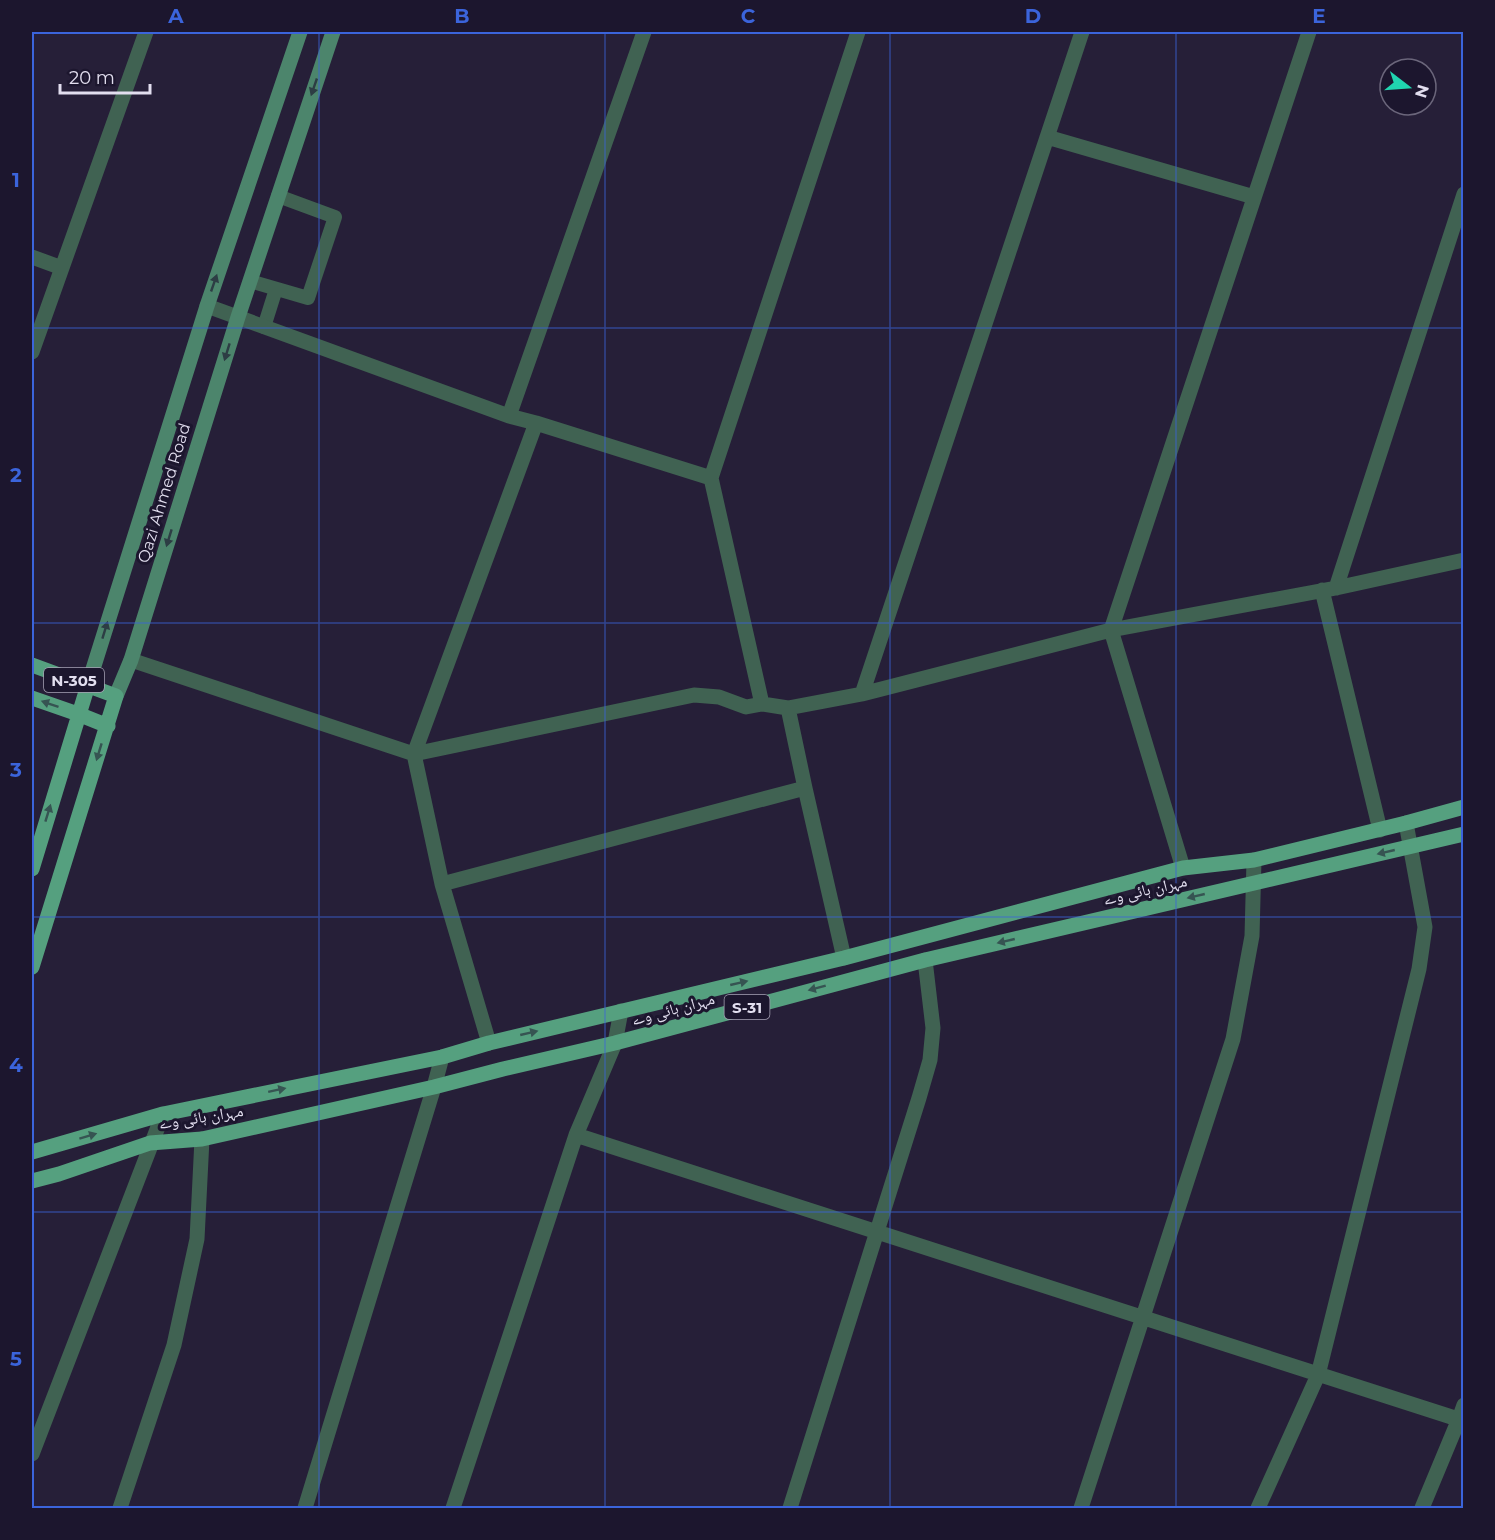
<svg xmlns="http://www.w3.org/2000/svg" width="1495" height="1540" font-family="Montserrat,'Noto Naskh Arabic',sans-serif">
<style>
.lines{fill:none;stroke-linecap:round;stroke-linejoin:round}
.service{stroke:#406252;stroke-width:14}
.minor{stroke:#406252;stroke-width:15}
.secondary{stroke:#4c856c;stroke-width:15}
.primary{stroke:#55a07f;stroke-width:15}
.oneway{fill:#2d3d44}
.oneway2{fill:#365452}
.grid{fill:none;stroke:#3b64db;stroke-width:1.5;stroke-opacity:0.55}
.labels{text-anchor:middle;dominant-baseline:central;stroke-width:6;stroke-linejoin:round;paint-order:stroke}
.shield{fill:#1c162e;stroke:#a7a2b5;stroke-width:1.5}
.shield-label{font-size:15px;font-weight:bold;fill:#e2deef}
.street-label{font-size:16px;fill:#e2deef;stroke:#1c162e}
.neatline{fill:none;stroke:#3b64db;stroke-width:2}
.grid-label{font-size:20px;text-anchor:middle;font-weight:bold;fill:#3b64db}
</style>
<rect width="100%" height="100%" fill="#261f38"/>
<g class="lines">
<path class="service" d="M250 281 308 298 335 217 278 196
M264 327 276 289"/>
<path class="minor" d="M1047 137 1254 197
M32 257 62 268
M207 306 509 416 536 423 711 478
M32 352 146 32
M509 416 644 32
M1336 588 1464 194
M1322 590 1380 830
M131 660 414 754 694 695 719 697 746 707 762 704 788 708 862 694 1111 630 1336 588 1464 560
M862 694 1082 32
M762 704 711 478 858 32
M788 708 805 788 844 958
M1183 868 1111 630 1309 32
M442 884 805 788
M489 1043 442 884 414 754 536 423
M576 1135 1464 1421
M32 1454 163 1114
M120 1508 174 1345 197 1239 202 1139
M305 1508 434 1087 442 1057
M453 1508 576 1135 615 1043 621 1011
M790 1508 919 1098 930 1060 933 1028 925 960
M1081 1508 1233 1039 1252 936 1254 860
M1258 1508 1318 1375 1419 969 1425 927 1406 823
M1422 1508 1459 1419 1464 1405"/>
<path class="secondary" d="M88 685 207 306 300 32
M116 696 131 660 238 317 333 32"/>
<path class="primary" d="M32 665 116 696 32 967
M32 698 78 714 108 726
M32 869 88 685
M32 1152 163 1114 442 1057 489 1043 844 958 1183 868 1254 860 1406 823 1464 807
M32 1181 59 1174 150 1143 202 1139 434 1087 503 1069 615 1043 925 960 1464 834"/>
</g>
<defs><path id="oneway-solid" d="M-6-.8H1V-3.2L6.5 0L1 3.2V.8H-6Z" transform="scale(1.5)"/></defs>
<g class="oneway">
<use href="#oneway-solid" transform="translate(314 87) rotate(109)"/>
<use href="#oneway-solid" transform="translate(214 283) rotate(-71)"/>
<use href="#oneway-solid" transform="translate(227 352) rotate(107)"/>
<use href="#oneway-solid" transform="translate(169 538) rotate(107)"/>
<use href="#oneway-solid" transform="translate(105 630) rotate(-73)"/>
</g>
<g class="oneway2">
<use href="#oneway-solid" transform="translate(50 704) rotate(-161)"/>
<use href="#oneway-solid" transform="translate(99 752) rotate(107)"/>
<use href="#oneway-solid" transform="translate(48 813) rotate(-73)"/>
<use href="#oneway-solid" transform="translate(1386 852) rotate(167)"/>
<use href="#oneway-solid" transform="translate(1196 896) rotate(167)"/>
<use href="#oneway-solid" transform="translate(1006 941) rotate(167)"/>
<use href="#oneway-solid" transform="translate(739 983) rotate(-13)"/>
<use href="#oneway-solid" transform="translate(817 988) rotate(165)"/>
<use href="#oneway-solid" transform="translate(529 1033) rotate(-13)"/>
<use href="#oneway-solid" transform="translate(277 1090) rotate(-12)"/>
<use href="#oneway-solid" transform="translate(88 1136) rotate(-17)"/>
</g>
<path class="grid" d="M319 32V1508M605 32V1508M890 32V1508M1176 32V1508M32 328H1464M32 623H1464M32 917H1464M32 1212H1464"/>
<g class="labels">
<g class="shield">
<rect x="44" y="668" width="60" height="24" rx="4.5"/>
<rect x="724.5" y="995" width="45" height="24" rx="4.5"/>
</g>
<g class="shield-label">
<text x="74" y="680">N-305</text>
<text x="747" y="1007">S-31</text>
</g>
<g class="street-label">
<text transform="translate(164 493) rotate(-73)">Qazi Ahmed Road</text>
<text transform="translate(1145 890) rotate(-13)">مہران ہائی وے</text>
<text transform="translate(673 1009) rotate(-15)">مہران ہائی وے</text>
<text transform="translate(201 1117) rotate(-9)">مہران ہائی وے</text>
</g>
</g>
<rect width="1495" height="1540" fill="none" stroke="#1c162e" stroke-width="66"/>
<g transform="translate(1408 87) rotate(107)"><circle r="28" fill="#1c162e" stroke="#6b667b" stroke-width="1.5"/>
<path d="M0-4.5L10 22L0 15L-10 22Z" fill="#20d5b0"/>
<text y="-9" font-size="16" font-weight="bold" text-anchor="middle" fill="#e2deef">N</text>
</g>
<path d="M60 84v9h90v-9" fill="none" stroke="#e2deef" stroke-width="3"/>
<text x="69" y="84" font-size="18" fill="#e2deef" stroke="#1c162e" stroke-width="4.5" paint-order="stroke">20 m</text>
<rect x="33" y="33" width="1429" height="1474" class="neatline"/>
<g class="grid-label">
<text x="176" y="23">A</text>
<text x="462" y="23">B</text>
<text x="748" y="23">C</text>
<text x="1033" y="23">D</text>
<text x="1319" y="23">E</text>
<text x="16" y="187">1</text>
<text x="16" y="482">2</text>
<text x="16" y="777">3</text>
<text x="16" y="1072">4</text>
<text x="16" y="1366">5</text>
</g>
</svg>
